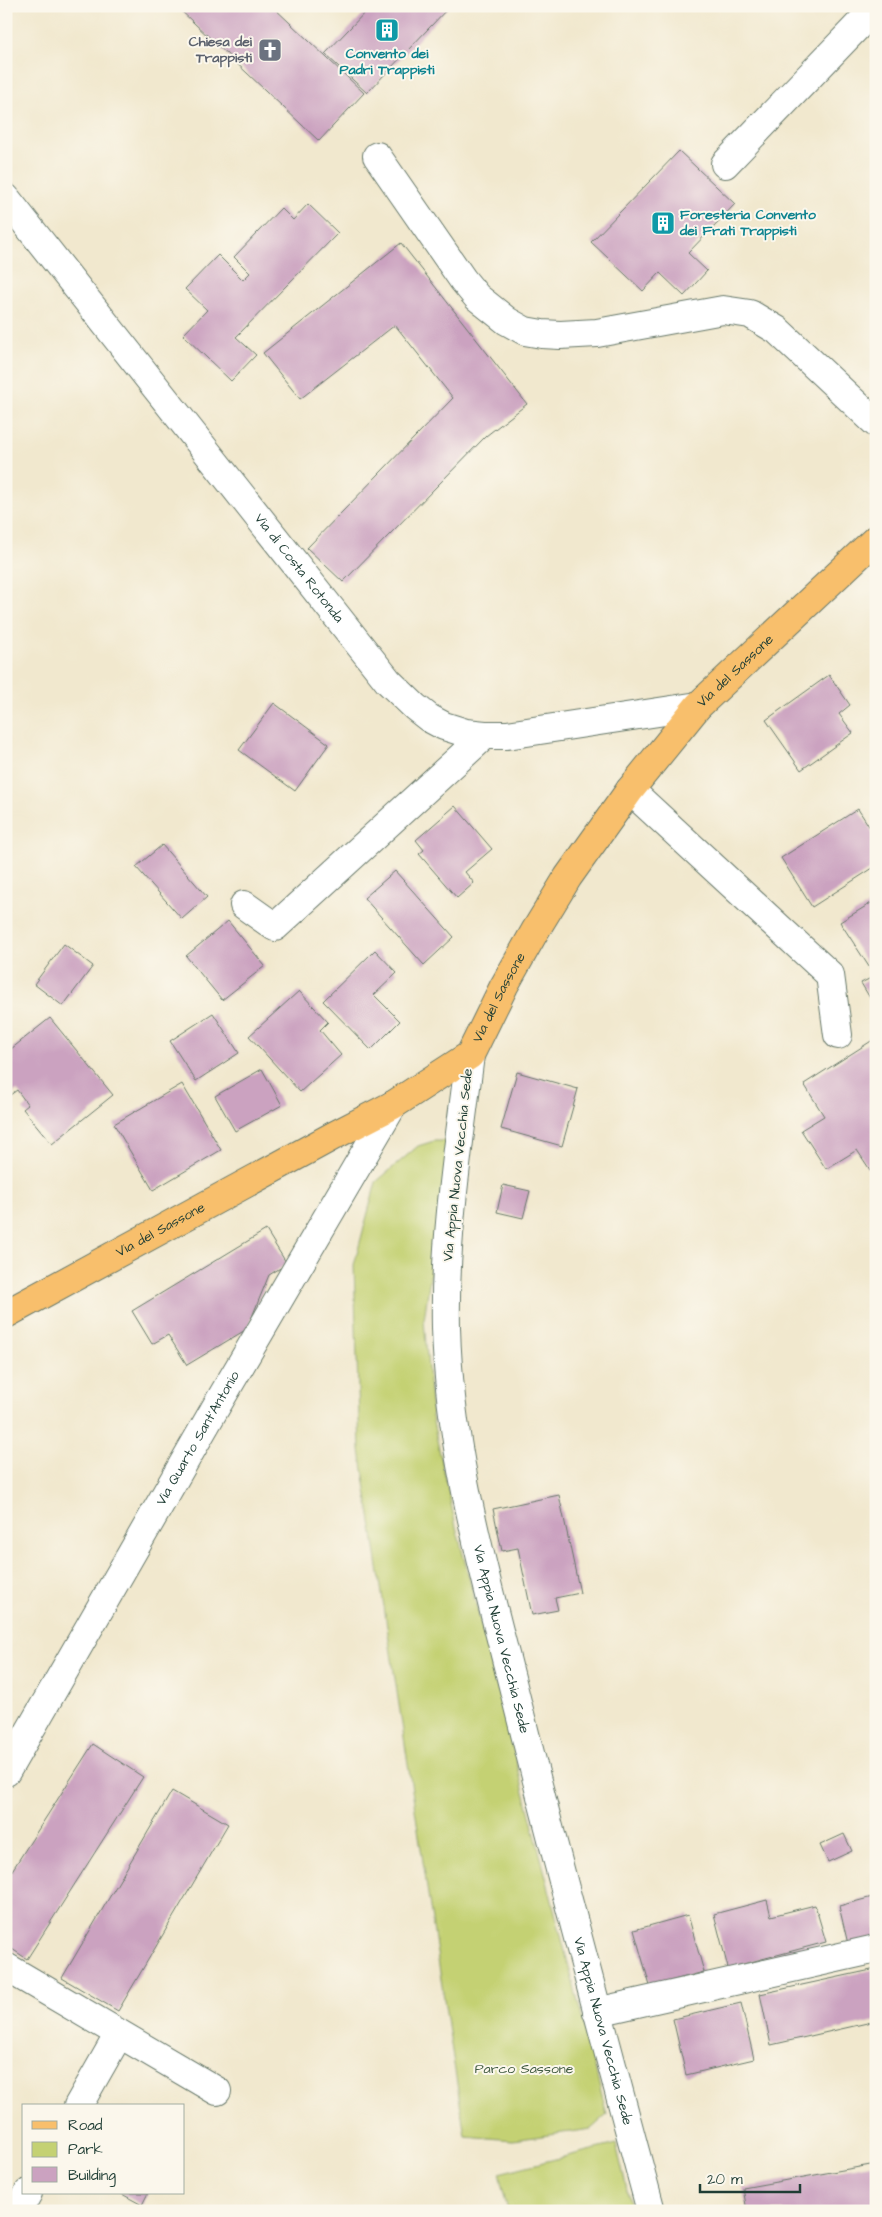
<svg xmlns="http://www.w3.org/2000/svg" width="882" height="2217" font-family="'Architects Daughter',sans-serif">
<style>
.green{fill:#c4d173;stroke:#728754}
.building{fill:#cba2c0}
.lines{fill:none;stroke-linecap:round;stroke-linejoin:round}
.minor-casing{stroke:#68796a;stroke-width:30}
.major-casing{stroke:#68796a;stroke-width:30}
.minor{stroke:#fff;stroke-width:28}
.major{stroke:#f8bf6c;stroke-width:28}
.labels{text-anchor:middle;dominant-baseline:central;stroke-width:4;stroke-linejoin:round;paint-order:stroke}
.worship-label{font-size:14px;font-weight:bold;fill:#5b616d;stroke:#fbf7ec;text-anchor:end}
.culture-label{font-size:14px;font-weight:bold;fill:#0d838f;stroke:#fbf7ec}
.street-label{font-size:14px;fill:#1f3d34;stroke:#fbf7ec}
.park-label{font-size:14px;fill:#405b41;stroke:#fbf7ec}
</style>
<rect width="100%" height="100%" fill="#fbf7ec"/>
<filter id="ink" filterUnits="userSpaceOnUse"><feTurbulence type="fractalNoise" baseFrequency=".02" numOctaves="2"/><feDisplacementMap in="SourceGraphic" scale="10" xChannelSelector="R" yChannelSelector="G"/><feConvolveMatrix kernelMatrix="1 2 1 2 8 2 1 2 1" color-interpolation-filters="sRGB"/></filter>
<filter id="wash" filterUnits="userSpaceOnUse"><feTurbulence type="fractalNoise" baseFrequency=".0096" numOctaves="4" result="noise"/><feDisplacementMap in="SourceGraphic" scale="20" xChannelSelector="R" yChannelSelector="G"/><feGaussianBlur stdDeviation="1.12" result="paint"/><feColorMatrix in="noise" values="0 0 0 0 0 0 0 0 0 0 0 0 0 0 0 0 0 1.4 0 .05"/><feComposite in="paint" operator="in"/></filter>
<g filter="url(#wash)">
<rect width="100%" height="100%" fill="#f1e8ce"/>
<path class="green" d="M434 1141H449L424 1320 432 1417 456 1527 607 2115 591 2129 513 2140 465 2136 360 1450 354 1265 376 1182 418 1146Z
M616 2144 632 2211H508L499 2173Z"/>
<g id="blocks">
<path class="building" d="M176 6H272L364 93 319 141Z
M371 6H450L367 93 325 54Z
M679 151 735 204 688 253 707 271 684 296 660 273 643 291 591 242Z
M308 204 338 233 236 337 256 355 231 381 183 335 207 310 185 289 218 255 243 280 250 273 234 257 281 208 293 220Z
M401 243 527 404 486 436 343 582 307 548 453 398 395 325 300 399 263 353Z
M829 675 850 705 839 714 853 733 801 770 766 720Z
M274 703 329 744 295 791 239 750Z
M455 806 492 849 465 872 474 883 457 898 419 854 424 850 416 840Z
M858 809 876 837V866L812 907 781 858Z
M162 845 207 897 182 919 136 867Z
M395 871 454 937 424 965 364 898Z
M876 900V1008L861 983 875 976 840 922Z
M228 921 265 966 222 1000 186 956Z
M64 944 93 966 63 1006 34 984Z
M375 950 397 973 374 995 400 1021 371 1050 323 1001Z
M299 991 328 1022 320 1030 341 1055 300 1092 249 1036Z
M213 1013 239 1053 196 1081 170 1041Z
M50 1018 113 1095 52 1144 23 1109 28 1105 17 1090 6 1098V1053Z
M876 1038V1179L857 1150 826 1169 801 1130 824 1116 804 1084Z
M262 1069 282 1105 235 1131 215 1096Z
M517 1072 578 1089 562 1146 501 1129Z
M182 1084 221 1150 153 1190 114 1124Z
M503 1185 530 1191 523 1218 497 1212Z
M266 1230 287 1264 269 1275 247 1329 187 1365 168 1335 152 1344 132 1311Z
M559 1495 580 1593 555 1598 558 1610 532 1615 518 1548 502 1551 493 1509Z
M93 1744 143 1777 27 1959 6 1945V1880Z
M172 1791 228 1824 118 2011 62 1978Z
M844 1834 852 1851 828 1862 820 1845Z
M876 1896V1937L848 1944 839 1906Z
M767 1900 771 1916 815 1905 826 1942 728 1968 714 1914Z
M688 1915 704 1972 650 1986 634 1930Z
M876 1969V2021L771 2045 760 1994Z
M741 2003 754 2059 686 2075 673 2019Z
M876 2164V2211H868L867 2208 854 2211H747L743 2188Z
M120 2193H148L142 2205Z"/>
</g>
</g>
<g filter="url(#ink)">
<use href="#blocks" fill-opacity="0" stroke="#68796a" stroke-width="1"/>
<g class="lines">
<g class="minor-casing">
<g id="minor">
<path d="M377 156 463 280 477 297 507 321 525 331 542 334 560 335 597 333 723 310 750 314 777 330 876 423"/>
<path d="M725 164 876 7"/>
<path id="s1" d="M6 198 388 681 415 707 429 718 444 726 466 733 485 735H507L698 706"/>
<path d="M630 790 830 975 838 1035"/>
<path d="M244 905 275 927 485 735"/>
<path id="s2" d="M470 1055C459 1145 444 1236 446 1327 449 1452 485 1574 515 1694 558 1867 605 2039 651 2211"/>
<path id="s3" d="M6 1772 217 1405 393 1105"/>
<path d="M6 1967 217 2091"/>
<path d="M597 2012 876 1949"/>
<path d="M78 2106 119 2034"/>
<path d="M18 2211 28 2193"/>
</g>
</g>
<g class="major-casing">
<g id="major">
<path id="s4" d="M6 1314 335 1135 393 1105 470 1055 504 986 535 931 568 877 630 790 698 706 876 539"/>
</g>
</g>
<use href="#minor" class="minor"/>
<use href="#major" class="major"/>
</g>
</g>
<defs>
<g id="building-square" transform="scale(1.25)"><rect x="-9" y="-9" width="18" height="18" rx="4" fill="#0f9aa8" stroke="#fbf7ec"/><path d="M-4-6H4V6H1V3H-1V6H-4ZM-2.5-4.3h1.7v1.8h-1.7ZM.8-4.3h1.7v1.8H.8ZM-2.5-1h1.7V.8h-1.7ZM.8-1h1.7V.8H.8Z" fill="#fff"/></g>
<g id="church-square" transform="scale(1.25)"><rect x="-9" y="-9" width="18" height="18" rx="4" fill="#6b7280" stroke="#fbf7ec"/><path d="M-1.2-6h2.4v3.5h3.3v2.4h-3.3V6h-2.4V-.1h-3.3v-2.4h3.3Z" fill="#fff"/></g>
</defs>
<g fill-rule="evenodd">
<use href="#building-square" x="387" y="30"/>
<use href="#church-square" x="270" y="50"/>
<use href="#building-square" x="663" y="223"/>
</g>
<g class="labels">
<g class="worship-label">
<text x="252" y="42">Chiesa dei<tspan x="252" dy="16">Trappisti</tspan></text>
</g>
<g class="culture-label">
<text x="387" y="54">Convento dei<tspan x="387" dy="16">Padri Trappisti</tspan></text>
<text x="680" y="215" text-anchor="start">Foresteria Convento<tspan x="680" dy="16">dei Frati Trappisti</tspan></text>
</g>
<g class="street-label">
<text stroke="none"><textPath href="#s1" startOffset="472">Via di Costa Rotonda</textPath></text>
<text stroke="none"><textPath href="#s4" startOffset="1001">Via del Sassone</textPath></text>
<text stroke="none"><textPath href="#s4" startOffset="596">Via del Sassone</textPath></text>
<text transform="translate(458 1165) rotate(-84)">Via Appia Nuova Vecchia Sede</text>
<text stroke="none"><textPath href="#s4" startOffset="176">Via del Sassone</textPath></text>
<text stroke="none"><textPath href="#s3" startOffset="385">Via Quarto Sant'Antonio</textPath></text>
<text stroke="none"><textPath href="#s2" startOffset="591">Via Appia Nuova Vecchia Sede</textPath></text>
<text stroke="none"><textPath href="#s2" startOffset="996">Via Appia Nuova Vecchia Sede</textPath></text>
</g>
<g class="park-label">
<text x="524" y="2069">Parco Sassone</text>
</g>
</g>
<rect width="882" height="2217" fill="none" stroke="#fbf7ec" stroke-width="25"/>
<rect x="22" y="2104" width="162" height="90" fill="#fbf7ec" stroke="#a3ada2"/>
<rect x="32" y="2121" width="25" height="8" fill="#f8bf6c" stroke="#a3ada2"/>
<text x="68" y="2130" font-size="15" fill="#1f3d34">Road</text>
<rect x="32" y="2142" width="25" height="15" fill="#c4d173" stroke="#a3ada2"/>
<text x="68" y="2154" font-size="15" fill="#1f3d34">Park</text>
<rect x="32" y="2167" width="25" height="15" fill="#cba2c0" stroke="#a3ada2"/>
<text x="68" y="2180" font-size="15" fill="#1f3d34">Building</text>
<path d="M700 2184v8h100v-8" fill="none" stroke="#1f3d34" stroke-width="2.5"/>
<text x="707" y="2184" font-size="15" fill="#1f3d34" stroke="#fbf7ec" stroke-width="4" paint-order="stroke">20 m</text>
</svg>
